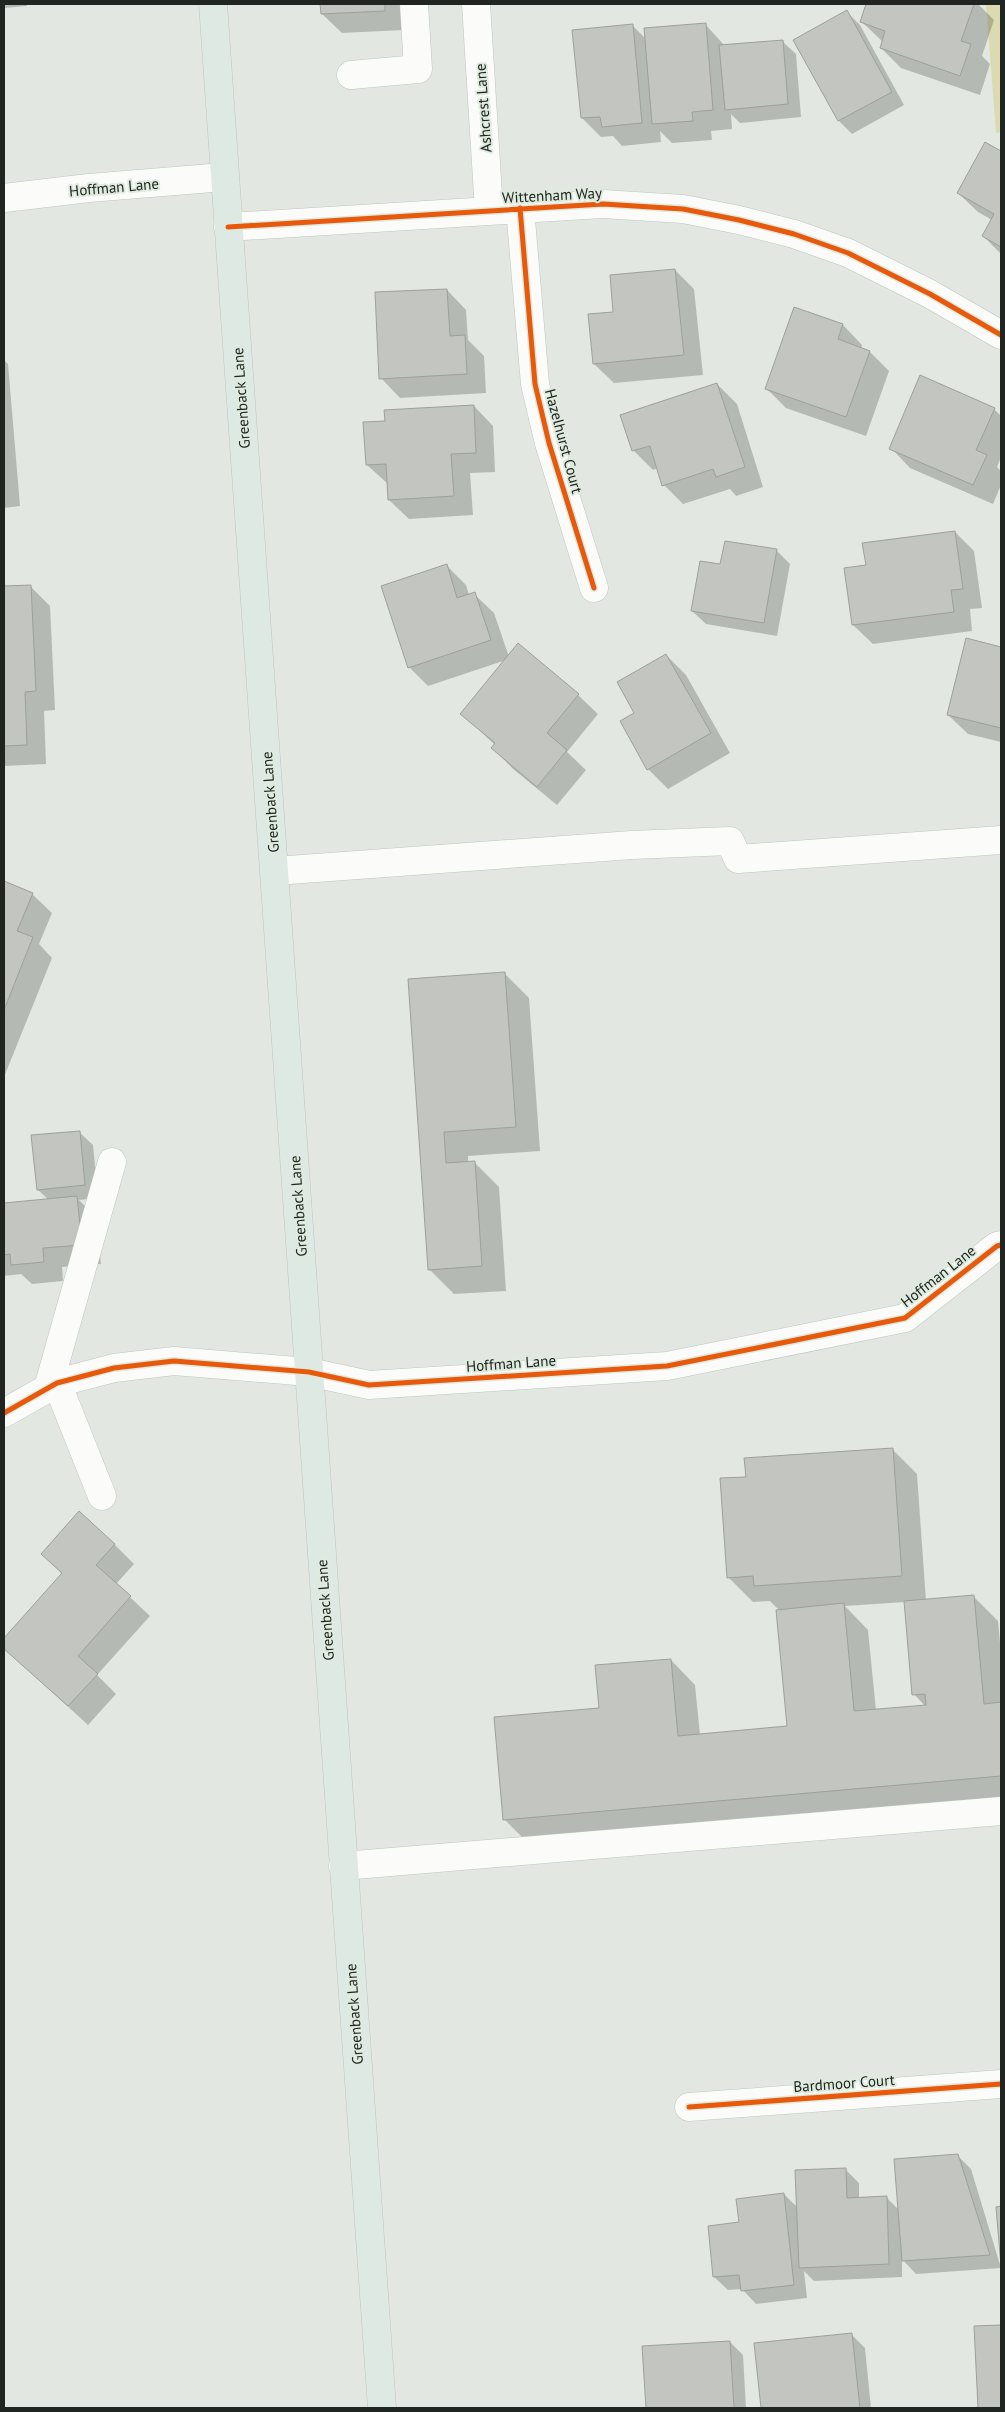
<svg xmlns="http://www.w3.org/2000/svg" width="1005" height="2412" font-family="'PT Sans',sans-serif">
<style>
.green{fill:#dbdab1}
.shadow{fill:#0003;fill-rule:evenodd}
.building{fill:#c2c5c0;stroke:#9da09b}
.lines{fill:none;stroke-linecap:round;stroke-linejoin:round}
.minor-casing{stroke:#bfc4bf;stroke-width:29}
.major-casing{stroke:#c0c3c0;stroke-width:29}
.minor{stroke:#fbfcfa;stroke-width:28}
.major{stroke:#dfe9e4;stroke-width:28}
.cycleway-casing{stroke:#dfebde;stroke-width:8}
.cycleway{stroke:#e8590c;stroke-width:5}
.labels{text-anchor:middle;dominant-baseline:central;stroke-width:4;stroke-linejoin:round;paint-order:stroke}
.street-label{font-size:15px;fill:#212521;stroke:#dfebde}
</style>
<rect width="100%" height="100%" fill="#e2e8e1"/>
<path class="green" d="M986 4H1001V132L996 133Z"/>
<path class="shadow" d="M4 4H27V6L4 8Z
M322 4H417L404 30 342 33 322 14Z
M867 4H978L994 20 982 56 990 64 980 95 901 68 881 48 883 42 861 21Z
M847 12 860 25 904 105 852 134 839 121 795 40Z
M705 24 725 46 782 41 796 54 801 117 740 123 731 114 732 129 711 131 712 140 672 143 660 131 661 142 622 146 613 136 601 137 582 118 633 26 646 39Z
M985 143 1001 152V254L983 236 992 220 978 212 958 193Z
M675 270 694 289 703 375 614 383 594 364 615 313Z
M447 290 466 310 468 340 484 356 486 393 400 398 381 378Z
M795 308 843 325 862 345 861 349 870 352 889 371 866 436 786 408 766 388Z
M4 360 8 364 20 506 4 508Z
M717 384 737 404 763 487 736 496 730 489 683 504 664 485 658 468 653 470 633 450Z
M474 406 493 426 495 472 470 473 473 515 409 519 389 500 388 484 367 465 387 422Z
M994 409 1001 416V457L997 467 1001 471V485L993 504 910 468 891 448Z
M955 532 974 551 982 608 970 609 972 631 873 644 853 625 867 566Z
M776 550 790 564 777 636 706 624 692 611Z
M446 565 466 585 469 595 474 594 494 613 509 657 519 645 578 695 598 714 567 752 586 770 557 805 512 768 493 748 495 745 462 714 506 660 428 686 409 667Z
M30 586 50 606 55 710 44 711 46 764 4 766V587Z
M966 640 1001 649V742L968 734 948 715Z
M666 655 686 675 730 753 668 789 648 769 636 713Z
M4 882 32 894 52 913 39 944 52 958 4 1077Z
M504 973 529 998 540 1151 468 1156V1162H474L499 1187 506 1291 454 1294 429 1269 409 980Z
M79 1132 93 1145 98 1198 79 1200 96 1217 101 1264 62 1267 63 1281 32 1284 21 1274 4 1276V1204L49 1200 38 1190Z
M892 1449 917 1474 926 1601 974 1597 998 1621 1001 1653V1802L529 1844 504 1819 600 1709 671 1660 695 1685 700 1735 788 1727 780 1611 770 1601 753 1602 728 1577 747 1478ZM905 1602 914 1694 925 1706 876 1711 868 1630 845 1606Z
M114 1544 134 1564 116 1584 150 1616 97 1675 116 1694 88 1725 4 1648V1640L62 1574 43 1554Z
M958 2156 971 2169 1001 2268 916 2274 902 2259V2277L814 2281 804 2271 807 2298 756 2304 742 2289 728 2290 714 2277 740 2223 784 2194 798 2208 845 2169 859 2183V2198L886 2197 899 2210Z
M1001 2326V2408H979L975 2328Z
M851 2334 865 2348 871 2408H762L756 2344Z
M730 2342 743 2355 746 2408H647L644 2348Z"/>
<path class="building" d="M320 4H385V11L321 14Z
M866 4H974L961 41 971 44 960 76 880 48 885 31 860 22Z
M847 10 892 92 838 121 793 40Z
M706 23 713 110 692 112 693 121 652 124 644 28Z
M633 24 642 123 602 127 600 117 581 118 572 30Z
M783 40 788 104 725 110 719 45Z
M985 142 1001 151V247L982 236 994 214 957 193Z
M675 269 684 355 593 364 588 314 613 312 610 275Z
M447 289 450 336 465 335 467 374 379 379 375 292Z
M794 307 843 324 838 339 870 351 846 417 765 389Z
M920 375 995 408 976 450 987 455 973 485 889 449Z
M717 383 745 467 716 477 713 469 662 486 650 446 632 451 620 415Z
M474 405 476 453 451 454 454 496 388 500 386 464 366 465 363 422 385 421 384 410Z
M955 531 963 589 951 590 954 612 852 625 844 568 866 565 862 543Z
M725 541 777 549 764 623 691 611 700 561 720 564Z
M447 564 457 598 475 592 491 640 408 668 381 586Z
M31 585 36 691 25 692 27 745 4 746V586Z
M966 638 1001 647V728L947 715Z
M518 643 579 694 547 733 567 750 537 787 491 748 495 743 460 714Z
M666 654 711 733 647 770 620 721 634 713 617 682Z
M4 881 33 893 17 931 33 937 4 1010Z
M505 972 516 1127 444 1132 446 1163 475 1161 482 1266 428 1270 408 979Z
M80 1131 85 1185 37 1190 31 1135Z
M77 1196 82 1245 43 1248 44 1262 11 1265 10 1254 4 1255V1203Z
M893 1448 902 1576 754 1586 753 1576 727 1578 720 1478 746 1477 744 1458Z
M79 1511 115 1544 96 1565 131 1596 78 1656 98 1674 68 1706 4 1649V1638L62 1573 41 1554Z
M974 1595 984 1704 1001 1702V1776L503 1820 494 1717 599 1708 595 1665 671 1659 678 1736 787 1726 776 1610 844 1603 854 1711 926 1705 925 1694 912 1695 904 1601Z
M958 2154 990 2255 902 2261 894 2159Z
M846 2168 847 2198 887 2196 889 2264 799 2268 795 2170Z
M784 2193 794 2285 741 2291 739 2275 713 2277 708 2226 739 2222 736 2199Z
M1001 2206V2266L996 2207Z
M1001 2325V2408H978L974 2326Z
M852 2333 860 2408H761L754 2343Z
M730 2341 734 2408H646L642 2346Z"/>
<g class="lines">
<g class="minor-casing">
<path id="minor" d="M476 4 489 211
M351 75 418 69 414 4
M4 198 89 188 224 177
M520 208 535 384 549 443 594 588
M228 227 603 204 683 209 739 220 794 234 848 253 930 294 1001 335
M275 871 632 845 730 841 738 859 1001 840
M57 1383 102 1496
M48 1388 112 1162
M4 1413 57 1383 114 1368 174 1361 309 1372 369 1385 667 1366 905 1318 997 1246 1001 1245
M343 1866 1001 1811
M689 2107 1001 2084"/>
</g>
<g class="major-casing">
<path id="major" d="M213 4 382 2408"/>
</g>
<use href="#minor" class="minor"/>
<use href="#major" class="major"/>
<g class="cycleway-casing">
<path id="cycleway" d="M520 208 535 384 549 443 594 588
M228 227 603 204 683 209 739 220 794 234 848 253 930 294 1001 335
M4 1413 57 1383 114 1368 174 1361 309 1372 369 1385 667 1366 905 1318 997 1246 1001 1245
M689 2107 1001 2084"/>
</g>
<use href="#cycleway" class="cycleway"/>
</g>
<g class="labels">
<g class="street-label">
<text transform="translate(483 108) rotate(-94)">Ashcrest Lane</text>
<text transform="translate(114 187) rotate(-5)">Hoffman Lane</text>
<text transform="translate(552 195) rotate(-3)">Wittenham Way</text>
<text transform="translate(241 398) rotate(-94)">Greenback Lane</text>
<text transform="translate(564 441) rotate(75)">Hazelhurst Court</text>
<text transform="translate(270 802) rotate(-94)">Greenback Lane</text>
<text transform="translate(298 1206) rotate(-94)">Greenback Lane</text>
<text transform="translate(938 1276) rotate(-38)">Hoffman Lane</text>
<text transform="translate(511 1363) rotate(-4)">Hoffman Lane</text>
<text transform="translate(325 1610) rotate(-94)">Greenback Lane</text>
<text transform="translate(354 2014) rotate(-94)">Greenback Lane</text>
<text transform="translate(844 2083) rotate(-4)">Bardmoor Court</text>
</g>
</g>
<rect width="1005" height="2412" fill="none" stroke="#212521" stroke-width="10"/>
</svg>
